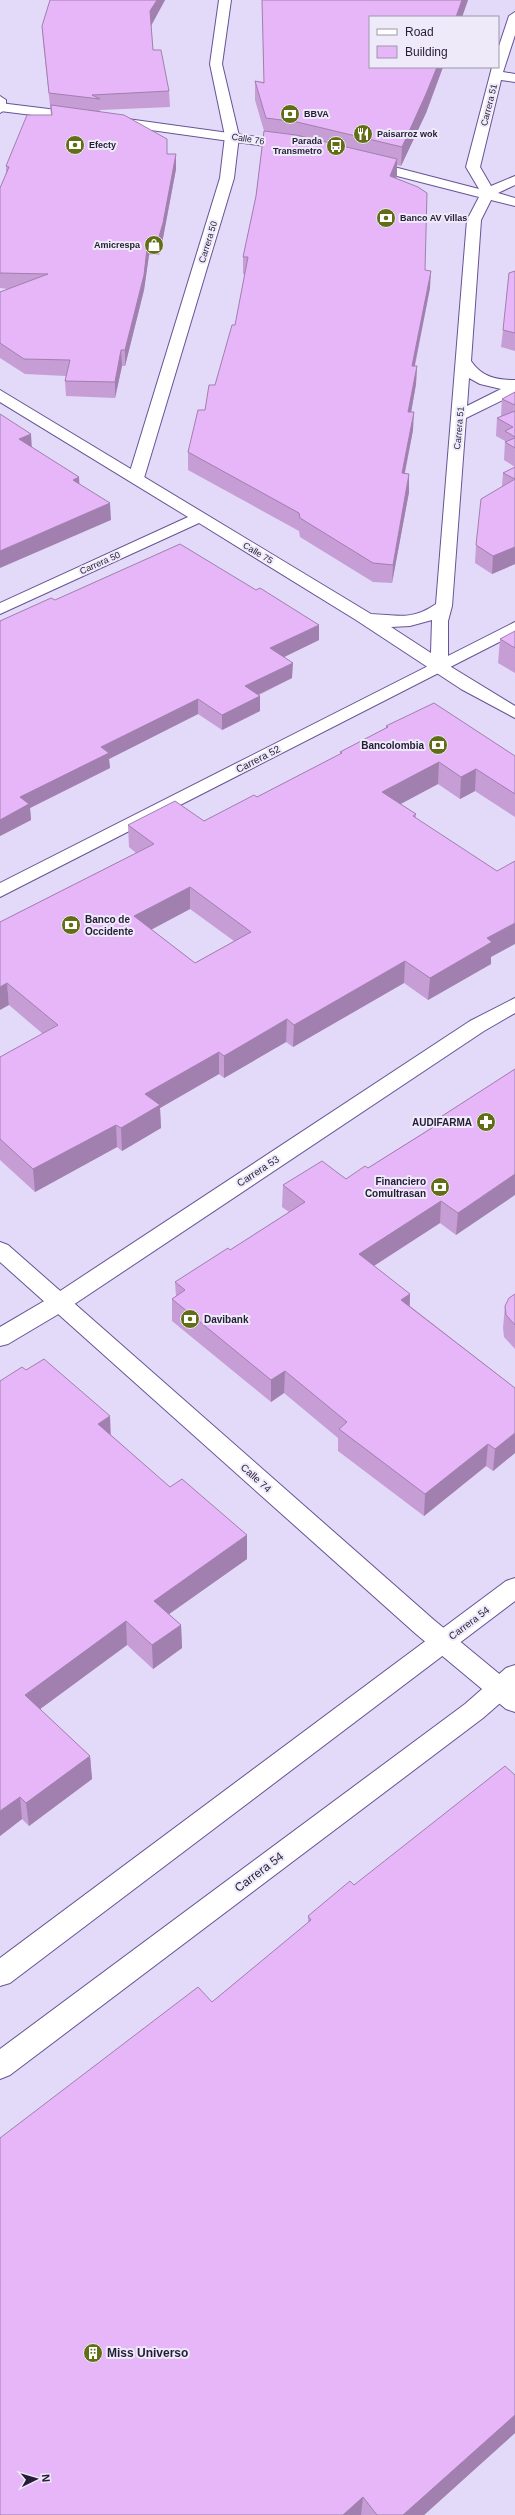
<svg xmlns="http://www.w3.org/2000/svg" width="515" height="2515" font-family="Arial,sans-serif">
<style>
.lines{fill:none;stroke-linecap:round;stroke-linejoin:round}
.street-casing{stroke:#685395;stroke-width:2}
.secondary-casing{stroke:#685395;stroke-width:2}
.street{fill:#fff;fill-rule:evenodd}
.secondary{fill:#fff;fill-rule:evenodd}
.wall{fill:#c69dd5;fill-rule:evenodd}
.shaded-wall{fill:#a17fae}
.building{fill:#e6b6f8;stroke:#a17fae;fill-rule:evenodd}
.labels{text-anchor:middle;dominant-baseline:central;stroke-width:4;stroke-linejoin:round;paint-order:stroke}
.far-street-label{font-size:9px;fill:#251c37;stroke:#eeeaf9}
.far-poi-label{font-size:9px;font-weight:bold;fill:#251c37;stroke:#eeeaf9;text-anchor:start}
.poi-label{font-size:10px;font-weight:bold;fill:#251c37;stroke:#eeeaf9;text-anchor:end}
.street-label{font-size:10px;fill:#251c37;stroke:#eeeaf9}
.near-street-label{font-size:12px;fill:#251c37;stroke:#eeeaf9}
.near-poi-label{font-size:12px;font-weight:bold;fill:#251c37;stroke:#eeeaf9;text-anchor:start}
</style>
<rect width="100%" height="100%" fill="#e2daf8"/>
<g class="lines">
<g class="street-casing">
<path id="street" d="M219 0H231L222 64 239 136 234 178 144 478 136 483 128 478 220 178 225 136 210 64Z
M0 96 6 100V109L0 113Z
M515 622V634L0 897V883Z
M0 1242 8 1245 434 1620 515 1687V1712L506 1709 416 1634 0 1262Z"/>
</g>
<g class="secondary-casing">
<path id="secondary" d="M515 12V35L503 72 515 74V82L501 80 480 167 491 186 515 176V185L498 193 515 198V206L491 200 481 220 471 361C482 377 496 380 515 380V394L466 418 452 606 448 621V665L515 706V718L461 689 356 620 199 523 0 614V603L188 517 0 402V390L371 614C398 615 411 621 436 604L467 220 479 197 362 167 360 164 367 160 479 189 466 167 490 75 492 67H498V49L509 16ZM469 378 480 384 501 389 467 406ZM432 620 431 653 391 627 410 626Z
M0 103 81 113 88 117 81 121 0 111Z
M113 117 293 142 300 146 293 150 108 124 106 121Z
M515 998V1013L484 1031 67 1309 8 1344 0 1346V1327L51 1297 470 1021Z
M515 1578V1601L10 1983 0 1986V1958L506 1581Z
M515 1665V1690L483 1718 10 2075 0 2079V2049L465 1704 506 1668Z"/>
</g>
<use href="#street" class="street"/>
<use href="#secondary" class="secondary"/>
</g>
<path class="wall" d="M50 0H165L151 25 153 50 169 91 170 107 100 110V111L167 154H176V169L163 238 159 255H149L144 290 125 366H122L115 398 66 396 65 381 66 376 25 374 0 358V292L8 289 0 288V188L6 173V166L51 115 43 41 42 26Z
M262 0H468L462 17 370 67H443L426 113 401 166 397 165V176L396 178 430 288 415 366H417L416 384 411 412 413 430 405 473 409 492 392 583 373 582 300 537 299 531 188 470V452L215 385 235 325 245 275 243 274V257L256 196 264 131 255 100V81L264 82Z
M515 271V351L501 347 503 330Z
M515 392V564L492 574 475 563 476 545 502 486 503 473 515 467 504 460 505 441 496 436 497 418 501 416 502 399Z
M55 600 319 640 283 657 292 678 259 695 260 696V711L222 730 198 714 109 759 110 768 30 808 31 820 0 836Z
M515 631V673L498 663 500 639Z
M386 726 515 756V817L475 791 460 799 438 784 400 804 416 814V818L491 957V964L428 1000 404 983 293 1047 286 1042 224 1078 219 1074 160 1108 161 1128 122 1151 117 1147 35 1192 0 1160V1057L43 1034 9 1005 0 922 136 853 129 847 128 825 204 821 257 797 340 754V752L386 728ZM190 909 234 941 195 963 151 930Z
M515 1069 456 1235 440 1223 374 1266 410 1294V1306L515 1388V1453L493 1471 486 1466 424 1516 338 1451V1438L284 1393 271 1402 172 1321V1299L176 1296 175 1282 230 1250 289 1212 282 1207 283 1185 346 1179 368 1168 439 1123V1118Z
M515 1294V1349L504 1337 503 1328 505 1306Z
M111 1435 247 1559 169 1614 181 1625 182 1648 153 1669 127 1645 40 1709 90 1756 92 1779 29 1826 22 1819 0 1836Z
M515 1775V2433L424 2515H0L212 2002 308 1923V1916Z"/>
<path class="shaded-wall" d="M157 0H165L151 26 150 11Z
M462 0H468L462 17H456Z
M437 67H443L426 113 401 166 402 147Z
M176 154V169L163 238 159 255 158 240Z
M397 159V176L389 193 390 176Z
M148 240 149 255 144 290 125 366V350Z
M431 271 430 288 411 383 412 366Z
M121 350 122 366 115 398V382Z
M417 366 416 384 408 430V412Z
M414 412 413 430 401 491 402 473Z
M31 434 32 450 19 439Z
M409 474V492L392 583 393 565Z
M79 477 80 493 73 480Z
M110 503 111 520 0 568V551Z
M515 547V564L492 574 493 556Z
M319 625V640L270 664V648Z
M293 663 292 678 245 701V686Z
M260 696V711L222 730V715Z
M198 699V714L109 759 110 768 30 808 31 820 0 836V820L20 797 101 747Z
M439 762 438 784 382 814V792Z
M476 769 475 791 460 799 461 777Z
M190 887V909L135 938 134 916Z
M515 923V944L491 957V964L428 1000 430 978 487 938Z
M405 961 404 983 293 1047 294 1025Z
M7 983 9 1005 0 1010V987Z
M287 1019 286 1042 224 1078V1056Z
M219 1052V1074L160 1108 161 1128 122 1151 121 1128 145 1094Z
M116 1125 117 1147 35 1192 33 1169Z
M515 1174V1195L456 1235 458 1213Z
M441 1201 440 1223 358 1276 359 1254Z
M410 1294 409 1316 401 1300Z
M285 1371 284 1393 271 1402V1380Z
M110 1416 111 1440 98 1424Z
M515 1433V1453L493 1471 495 1449Z
M488 1444 486 1466 424 1516 425 1494Z
M247 1535V1559L155 1624 154 1601Z
M126 1621 127 1645 28 1718 25 1695Z
M181 1625 182 1648 153 1669 152 1645Z
M90 1756 92 1779 29 1826 26 1803Z
M20 1797 22 1819 0 1836V1811Z
M515 2415V2433L424 2515H403Z
M363 2497 361 2515H343Z"/>
<path class="building" d="M50 0H157L150 11 153 50H161L169 91 92 95 100 99 49 93 42 26Z
M262 0H462L456 17H370V67H437L426 94 402 147 297 122 266 118 255 81 264 83Z
M51 105 124 115 167 139V154H176L163 223 158 240H148L144 275 125 350H121L115 382 65 381 70 360 24 359 0 343V292L48 274 0 273V188L9 167 6 166 27 115H52Z
M264 131 296 135 397 159 390 176 418 187 427 193 425 270 431 271 412 366H417L408 412H414L402 473 409 474 393 565 373 563 300 518 299 513 188 452 198 410H205L209 385H215L232 325H235L248 257H243L256 196Z
M515 271V333L503 330 509 273Z
M515 392V405L502 399Z
M515 411V437L505 431 513 427 497 418Z
M0 414 31 434 19 439 79 477 73 480 110 503 0 551Z
M515 438V448L505 442Z
M515 467V479L503 473Z
M515 479V547L493 556 476 545 481 499Z
M180 544 256 590 260 588 319 625 270 648 293 663 245 686 260 696 222 715 198 699 101 747 109 753 20 797 29 804 0 820V621L51 598 55 600Z
M515 631V648L500 639Z
M434 703 515 756V794L476 769 461 777 439 762 382 792 416 814 413 816 497 871 515 861V923L487 938 492 942 430 978 405 961 294 1025 287 1019 224 1056 219 1052 145 1094 160 1105 121 1128 116 1125 33 1169 0 1139V1057L58 1025 7 983 0 987V922L154 844 128 825 175 801 204 821 254 795 257 797 342 753 340 752 388 727 386 726ZM190 887 251 932 195 963 134 916Z
M515 1069V1174L458 1213 441 1201 359 1254 410 1294 401 1300 515 1388V1433L495 1449 488 1444 425 1494 339 1429 347 1422 285 1371 271 1380 172 1299 185 1290 175 1282 228 1248 230 1250 305 1202 283 1185 322 1161 346 1179 365 1166 368 1168 443 1121 439 1118Z
M515 1294V1325L506 1315 505 1306 509 1298Z
M44 1359 110 1416 98 1424 170 1487 182 1479 247 1535 154 1601 181 1625 152 1645 126 1621 25 1695 90 1756 26 1803 20 1797 0 1811V1381L22 1367 26 1370Z
M505 1766 515 1775V2415L403 2515H377L363 2497 343 2515H0V2138L198 1987 212 2002 311 1920 308 1916 350 1881 354 1885Z"/>
<defs>
<g id="bank-disc" transform="scale(1)"><circle r="9.5" fill="#626e16" stroke="#eeeaf9"/><path d="M-6-4H6V4H-6ZM0-2.3a2.3 2.3 0 1 0 0 4.6a2.3 2.3 0 1 0 0-4.6Z" fill="#fff"/></g>
<g id="restaurant-disc" transform="scale(1)"><circle r="9.5" fill="#626e16" stroke="#eeeaf9"/><path d="M-5-6h1v4h1v-4h1v4h1v-4h1v5L-1.5 .5V6h-2V.5L-5-1ZM5-6V6H3V1.5H1.5Q1.5-4 5-6Z" fill="#fff"/></g>
<g id="bus-disc" transform="scale(1)"><circle r="9.5" fill="#626e16" stroke="#eeeaf9"/><path d="M-5-6H5V4H4V6H2V4H-2V6H-4V4H-5ZM-3.5-4V0h7V-4ZM-3.5 1.2v1.5H-2V1.2ZM2 1.2v1.5H3.5V1.2Z" fill="#fff"/></g>
<g id="shop-disc" transform="scale(1)"><circle r="9.5" fill="#626e16" stroke="#eeeaf9"/><path d="M-5-2.5h2.3a2.7 3.5 0 0 1 5.4 0H5L5.5 6h-11ZM-1.5-2.5h3a1.5 2.3 0 0 0-3 0Z" fill="#fff"/></g>
<g id="pharmacy-disc" transform="scale(1)"><circle r="9.5" fill="#626e16" stroke="#eeeaf9"/><path d="M-2-6h4v4h4v4h-4v4h-4v-4h-4v-4h4Z" fill="#fff"/></g>
<g id="building-disc" transform="scale(1)"><circle r="9.5" fill="#626e16" stroke="#eeeaf9"/><path d="M-4-6H4V6H1V3H-1V6H-4ZM-2.5-4.3h1.7v1.8h-1.7ZM.8-4.3h1.7v1.8H.8ZM-2.5-1h1.7V.8h-1.7ZM.8-1h1.7V.8H.8Z" fill="#fff"/></g>
</defs>
<g fill-rule="evenodd">
<use href="#bank-disc" x="290" y="114"/>
<use href="#restaurant-disc" x="363" y="134"/>
<use href="#bank-disc" x="75" y="145"/>
<use href="#bus-disc" x="336" y="146"/>
<use href="#bank-disc" x="386" y="218"/>
<use href="#shop-disc" x="154" y="245"/>
<use href="#bank-disc" x="438" y="745"/>
<use href="#bank-disc" x="71" y="925"/>
<use href="#pharmacy-disc" x="486" y="1122"/>
<use href="#bank-disc" x="440" y="1187"/>
<use href="#bank-disc" x="190" y="1319"/>
<use href="#building-disc" x="93" y="2353"/>
</g>
<g class="labels">
<g class="far-street-label">
<text transform="translate(489 105) rotate(-76)">Carrera 51</text>
<text transform="translate(248 139) rotate(9)">Calle 76</text>
<text transform="translate(208 242) rotate(-73)">Carrera 50</text>
<text transform="translate(459 428) rotate(-85)">Carrera 51</text>
<text transform="translate(258 553) rotate(31)">Calle 75</text>
<text transform="translate(100 563) rotate(-24)">Carrera 50</text>
</g>
<g class="far-poi-label">
<text x="304" y="114">BBVA</text>
<text x="377" y="134">Paisarroz wok</text>
<text x="322" y="141" text-anchor="end">Parada<tspan x="322" dy="10">Transmetro</tspan></text>
<text x="89" y="145">Efecty</text>
<text x="400" y="218">Banco AV Villas</text>
<text x="140" y="245" text-anchor="end">Amicrespa</text>
</g>
<g class="poi-label">
<text x="424" y="745">Bancolombia</text>
<text x="85" y="919" text-anchor="start">Banco de<tspan x="85" dy="12">Occidente</tspan></text>
<text x="472" y="1122">AUDIFARMA</text>
<text x="426" y="1181">Financiero<tspan x="426" dy="12">Comultrasan</tspan></text>
<text x="204" y="1319" text-anchor="start">Davibank</text>
</g>
<g class="street-label">
<text transform="translate(258 759) rotate(-27)">Carrera 52</text>
<text transform="translate(258 1171) rotate(-33)">Carrera 53</text>
<text transform="translate(256 1478) rotate(42)">Calle 74</text>
<text transform="translate(469 1623) rotate(-37)">Carrera 54</text>
</g>
<g class="near-street-label">
<text transform="translate(259 1872) rotate(-37)">Carrera 54</text>
</g>
<g class="near-poi-label">
<text x="107" y="2353">Miss Universo</text>
</g>
</g>
<rect x="369" y="16" width="130" height="52" fill="#eeeaf9" stroke="#9e98ab"/>
<rect x="377" y="29" width="20" height="6" fill="#ffffff" stroke="#9e98ab"/>
<text x="405" y="36" font-size="12" fill="#251c37">Road</text>
<rect x="377" y="46" width="20" height="12" fill="#e6b6f8" stroke="#9e98ab"/>
<text x="405" y="56" font-size="12" fill="#251c37">Building</text>
<g transform="translate(36 2479) rotate(85)" stroke="#eeeaf9" stroke-width="3" paint-order="stroke">
<path d="M0-3L7 15L0 10L-7 15Z" fill="#251c37"/>
<text y="-6" font-size="11" font-weight="bold" text-anchor="middle" fill="#251c37">N</text>
</g>
</svg>
